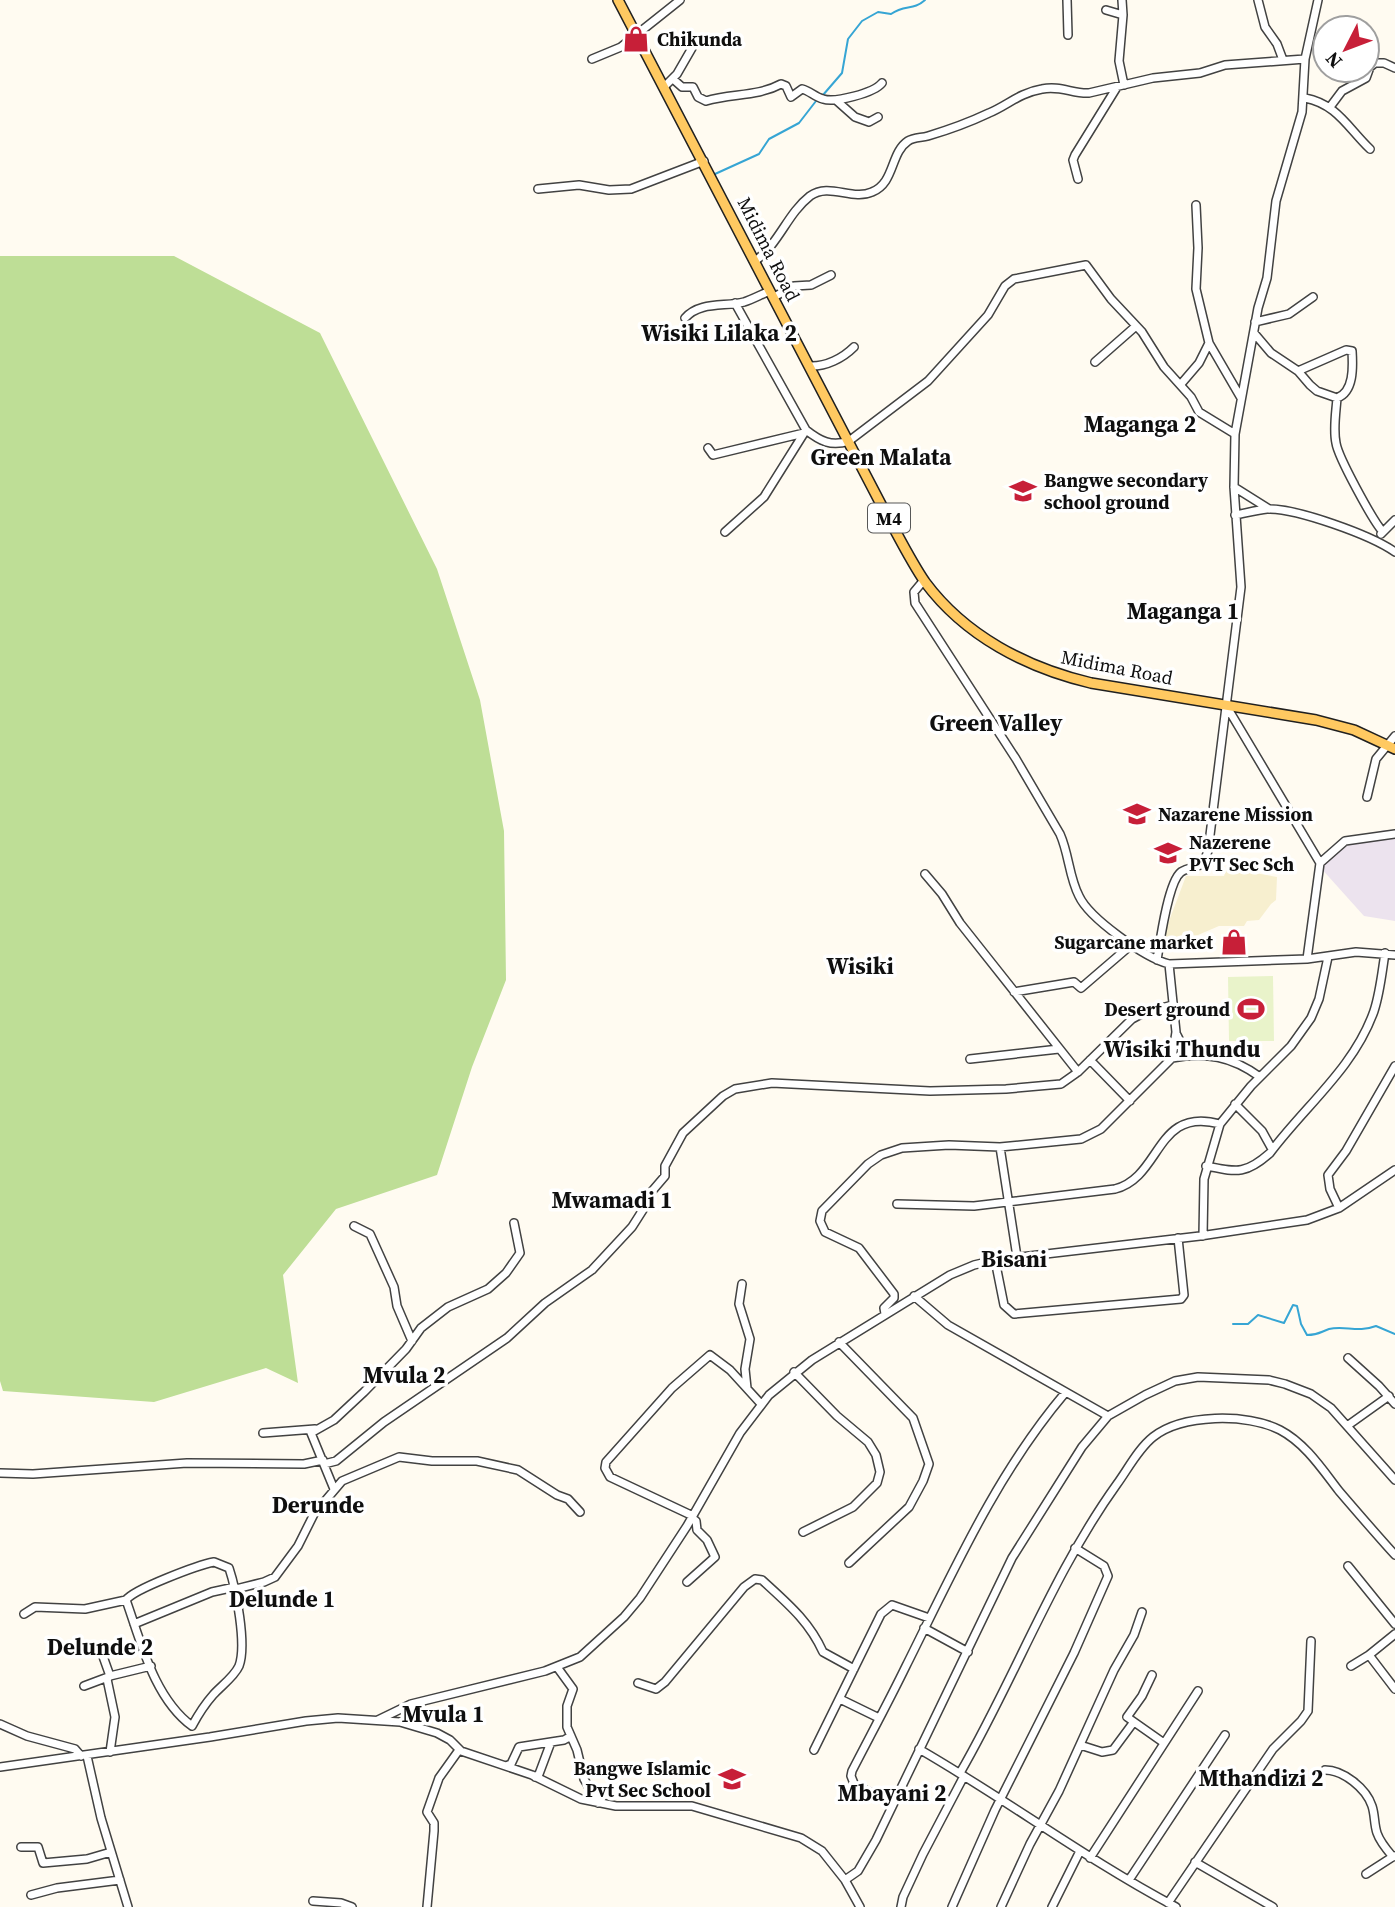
<svg xmlns="http://www.w3.org/2000/svg" width="1395" height="1907" font-family="'Source Serif 4',serif">
<style>
.industrial{fill:#ece3ee}
.farmland{fill:#f7efcf}
.forest{fill:#bede96}
.pitch{fill:#e9f3ca}
.lines{fill:none;stroke-linecap:round;stroke-linejoin:round}
.stream{stroke:#36a5d4;stroke-width:2}
.minor-casing{stroke:#424242;stroke-width:10}
.major-casing{stroke:#202020;stroke-width:12}
.minor{stroke:#fff;stroke-width:7}
.major{stroke:#ffc961;stroke-width:9}
.labels{text-anchor:middle;dominant-baseline:central;stroke-width:7;stroke-linejoin:round;paint-order:stroke}
.shield{fill:#fff;stroke:#575757;stroke-width:2}
.shield-label{font-size:18px;font-weight:bold;fill:#0f0f0f}
.poi-label{font-size:19px;font-weight:bold;fill:#0f0f0f;stroke:#fff;text-anchor:start}
.street-label{font-size:19px;fill:#0f0f0f;stroke:#fff}
.quarter-label{font-size:23px;font-weight:bold;fill:#0f0f0f;stroke:#fff}
</style>
<rect width="100%" height="100%" fill="#fffbf1"/>
<path class="industrial" d="M1385 830H1395V921L1364 916 1320 867 1345 840Z"/>
<path class="farmland" d="M1227 868 1277 877 1276 900 1271 904 1259 920 1247 921 1244 926H1219L1191 938 1183 935 1171 939 1168 945H1164L1163 937 1186 876H1224Z"/>
<path class="forest" d="M0 256H174L320 333 437 569 480 700 504 831 506 980 472 1067 437 1175 336 1209 283 1275 298 1383 266 1368 154 1402 3 1391 0 1381Z"/>
<path class="pitch" d="M1273 976 1274 1041H1229L1228 977Z"/>
<g class="lines">
<path class="stream" d="M823 95 842 73 848 39 862 21 878 12 891 14C905 4 913 11 925 0
M715 174 759 154 769 139 799 123 816 101
M1233 1324H1248L1258 1315 1284 1323 1293 1305 1297 1306 1301 1324 1307 1335C1319 1335 1320 1332 1329 1329 1344 1325 1358 1333 1376 1326L1395 1334"/>
<g class="minor-casing">
<path id="minor" d="M1067 0 1068 35
M1122 0 1123 15
M1258 0 1265 27 1277 44 1283 60
M1106 10 1123 15 1119 61 1124 85
M592 59 621 47 680 0
M673 79 682 87H693L698 97 706 101C731 93 757 97 781 84L786 86 791 97 802 89C810 91 815 97 823 99 835 103 874 93 882 83
M664 87 677 74 692 48
M1305 98C1337 104 1348 128 1370 149
M837 101 855 117 869 122 878 117
M1330 107 1342 91 1366 78 1370 67 1375 63H1384L1395 68
M1078 179 1073 160 1075 155 1117 87
M538 189 579 185 609 190 631 189 704 161
M1196 205 1198 248 1196 289 1209 343 1241 398
M755 261C779 244 787 214 810 196 829 182 852 201 872 192 895 183 890 153 908 141 914 137 921 138 928 136 948 130 970 122 989 113 1008 105 1019 93 1042 89 1060 85 1073 94 1089 93L1153 78 1200 73 1225 65 1305 59
M774 297 794 286 811 285 831 275
M735 303 806 430C820 441 831 447 849 441L928 381 988 315 1005 286 1014 279 1086 265 1111 299 1142 332 1164 367 1191 397 1199 412 1235 434
M685 318C700 301 725 307 744 302 753 299 762 294 770 291
M1255 322 1289 314 1313 297
M1254 333 1271 353 1298 371 1310 385 1317 391 1337 398C1354 392 1353 367 1352 351L1346 350 1298 371
M1095 362 1136 326
M809 366C826 367 843 358 854 347
M1181 384 1199 363 1209 343
M1337 398C1336 412 1333 429 1336 443 1338 457 1373 521 1383 532
M708 448 713 455 804 433
M1234 487 1269 509
M1235 515C1246 513 1257 510 1267 509 1296 508 1371 535 1395 552
M725 532 764 497 806 430
M1381 534 1395 520
M924 580 914 592 915 603 1016 759 1060 834C1069 854 1069 877 1079 896 1089 918 1145 958 1169 964L1307 959 1356 952 1395 955
M1227 707 1320 863
M1367 797 1376 759 1395 736
M925 874 942 894 960 923 1078 1072 1132 1019 1145 1012 1173 1005
M1307 959 1320 863 1345 841 1395 834
M1157 960C1160 942 1168 882 1181 872 1187 868 1196 867 1203 864L1208 851 1241 587 1234 487 1235 434 1258 308 1267 278 1276 201 1302 112 1305 59 1318 0
M1014 992 1074 982 1081 988 1131 945
M1177 1035 1183 1047 1194 1055
M1172 1058C1206 1052 1231 1056 1260 1077
M970 1059 1059 1049
M1090 1060 1130 1101
M1235 1104 1262 1131 1272 1149
M1000 1147 1017 1257
M1206 1166C1237 1172 1245 1175 1270 1153 1305 1106 1354 1068 1374 1011 1380 993 1382 972 1385 953
M897 1204 974 1206 1115 1189C1162 1177 1155 1106 1220 1124
M1339 1208 1330 1189 1328 1175 1346 1151 1395 1066
M354 1226 370 1234 394 1287 397 1306 412 1341
M1203 1236 1204 1179 1220 1124 1251 1086 1291 1046 1311 1018 1319 999 1328 957
M995 1260 1004 1305 1014 1314 1181 1299 1184 1295 1178 1238
M742 1284 739 1304 750 1339 745 1369 747 1388
M914 1296 948 1325 1108 1416
M885 1314 884 1308 894 1298V1294L859 1248 825 1232 820 1221 822 1211 868 1164 881 1155 902 1148 949 1145 1000 1147 1081 1139 1101 1129 1172 1058 1176 1032 1169 964
M839 1342 913 1418 929 1464 923 1481 909 1507 849 1563
M1348 1358 1379 1386 1395 1404
M794 1372 837 1416 868 1442 876 1455 880 1472 877 1483 853 1507 803 1532
M1347 1426 1389 1396
M263 1433 315 1429
M324 1464 336 1461 384 1422 507 1338 545 1303 592 1270 632 1227 646 1205 647 1197 665 1176V1166L683 1133 723 1096 735 1089 772 1083 930 1091 1006 1089 1061 1084 1078 1072
M0 1473 33 1474 187 1463 304 1464 323 1460
M334 1489 311 1433 334 1420 364 1392 406 1349 421 1328 448 1307 488 1289 506 1273 520 1253 514 1223
M693 1516 610 1477 605 1468 606 1462 672 1388 710 1355 730 1370 761 1404
M214 1562 229 1568C236 1589 247 1645 239 1666 234 1677 221 1686 213 1695 205 1704 198 1715 192 1726 154 1698 141 1642 126 1600 134 1589 198 1565 214 1562Z
M1348 1566 1395 1624
M687 1582 715 1557 707 1540 697 1530 696 1521 692 1518
M236 1589 264 1582 275 1577 298 1546 314 1514 342 1481 399 1457 432 1461H477L518 1470 557 1495 568 1499 580 1512
M24 1614 35 1607 85 1609 126 1600
M134 1624 212 1592 235 1587
M924 1628 968 1652
M1395 1634 1369 1655 1395 1689
M91 1649 100 1648 110 1676 107 1679 115 1717 110 1752
M1351 1666 1369 1655
M557 1667 573 1689 567 1706V1727L577 1750 584 1779 598 1803
M1152 1675 1142 1696 1127 1717 1164 1743
M110 1676 151 1666
M638 1683 656 1689 665 1682 744 1587 755 1579 762 1580C787 1603 809 1621 823 1652L854 1669
M84 1686 108 1677
M840 1699 879 1718
M378 1720 411 1704 545 1671 580 1657 624 1617 640 1598 687 1526 740 1433 769 1395 812 1360 950 1275 974 1265 995 1260 1200 1236 1307 1220 1339 1208 1395 1170
M0 1724 27 1736 75 1749 81 1756
M1080 1745 1102 1752 1113 1750 1133 1723
M919 1749C1006 1799 1087 1860 1176 1907
M814 1750 881 1614 892 1605 929 1618
M87 1756 101 1818 128 1907
M506 1766 511 1764 519 1747 551 1742
M0 1767 210 1737 306 1721 338 1718 400 1722 437 1733 450 1740 461 1751 532 1775 581 1799 616 1806H692L801 1838 822 1851 845 1880 860 1907
M1325 1770C1343 1770 1366 1788 1372 1806 1375 1815 1374 1824 1377 1833 1380 1842 1387 1850 1393 1857
M960 1773C1015 1678 1053 1573 1117 1484 1128 1469 1138 1449 1153 1437 1182 1414 1247 1413 1280 1430 1305 1443 1322 1469 1339 1491 1357 1512 1376 1534 1395 1555
M535 1777 539 1774 551 1742 564 1740 571 1736
M894 1802 855 1786 851 1776 852 1771C870 1736 889 1701 906 1666 953 1572 997 1473 1065 1393
M21 1847H38L43 1863 87 1859 111 1852
M1090 1858 1198 1691
M1195 1862 1273 1907
M1366 1874 1394 1856
M845 1880 858 1871 876 1840 1012 1558 1082 1447 1108 1416 1145 1395 1175 1381 1198 1377 1269 1380 1285 1384 1311 1394 1331 1408 1395 1480
M1129 1880 1225 1735
M31 1895 57 1888 120 1880
M313 1901 341 1903 352 1907
M1168 1903 1273 1749 1301 1721 1308 1711 1311 1641
M427 1907 434 1831V1823L427 1812 439 1778 459 1750
M901 1907 903 1897 923 1854 964 1776
M952 1907 995 1810 1074 1653 1108 1576 1104 1566 1075 1548
M1001 1907 1030 1844 1059 1791 1114 1670 1134 1635 1142 1612
M1052 1907 1080 1851"/>
</g>
<g class="major-casing">
<path id="major" d="M618 0 885 512C898 535 910 560 925 582 965 636 1027 668 1091 683L1316 720 1354 730 1395 749"/>
</g>
<use href="#minor" class="minor"/>
<use href="#major" class="major"/>
</g>
<defs>
<g id="shop-bare" transform="scale(2.1)"><path d="M-5-2.5h2.3a2.7 3.5 0 0 1 5.4 0H5L5.5 6h-11ZM-1.5-2.5h3a1.5 2.3 0 0 0-3 0Z" fill="#c71f38" stroke="#fff" stroke-width="2.5" paint-order="stroke"/></g>
<g id="school-bare" transform="scale(2.1)"><path d="M0-5L7-2L0 1L-7-2ZM-4 1L0 2.5L4 1V4Q0 6-4 4Z" fill="#c71f38" stroke="#fff" stroke-width="2.5" paint-order="stroke"/></g>
<g id="stadium-bare" transform="scale(2.1)"><path d="M0-5a6.5 5 0 1 0 0 10a6.5 5 0 1 0 0-10ZM-3.5-1.8h7v3.6h-7Z" fill="#c71f38" stroke="#fff" stroke-width="2.5" paint-order="stroke"/></g>
</defs>
<g fill-rule="evenodd">
<use href="#shop-bare" x="636" y="39"/>
<use href="#school-bare" x="1023" y="491"/>
<use href="#school-bare" x="1137" y="814"/>
<use href="#school-bare" x="1168" y="853"/>
<use href="#shop-bare" x="1234" y="942"/>
<use href="#stadium-bare" x="1251" y="1009"/>
<use href="#school-bare" x="732" y="1779"/>
</g>
<g class="labels">
<rect class="shield" x="868" y="503.5" width="42" height="29" rx="5"/>
<g class="shield-label">
<text x="889" y="518">M4</text>
</g>
<g class="poi-label">
<text x="657" y="39">Chikunda</text>
<text x="1044" y="480">Bangwe secondary<tspan x="1044" dy="22">school ground</tspan></text>
<text x="1158" y="814">Nazarene Mission</text>
<text x="1189" y="842">Nazerene<tspan x="1189" dy="22">PVT Sec Sch</tspan></text>
<text x="1213" y="942" text-anchor="end">Sugarcane market</text>
<text x="1230" y="1009" text-anchor="end">Desert ground</text>
<text x="711" y="1768" text-anchor="end">Bangwe Islamic<tspan x="711" dy="22">Pvt Sec School</tspan></text>
</g>
<g class="street-label">
<text transform="translate(769 249) rotate(63)">Midima Road</text>
<text transform="translate(1117 667) rotate(11)">Midima Road</text>
</g>
<g class="quarter-label">
<text x="719" y="333">Wisiki Lilaka 2</text>
<text x="1140" y="424">Maganga 2</text>
<text x="881" y="457">Green Malata</text>
<text x="1183" y="611">Maganga 1</text>
<text x="996" y="723">Green Valley</text>
<text x="860" y="966">Wisiki</text>
<text x="1182" y="1049">Wisiki Thundu</text>
<text x="612" y="1200">Mwamadi 1</text>
<text x="1014" y="1259">Bisani</text>
<text x="404" y="1375">Mvula 2</text>
<text x="318" y="1505">Derunde</text>
<text x="282" y="1599">Delunde 1</text>
<text x="100" y="1647">Delunde 2</text>
<text x="443" y="1714">Mvula 1</text>
<text x="1261" y="1778">Mthandizi 2</text>
<text x="892" y="1793">Mbayani 2</text>
</g>
</g>
<g transform="translate(1346 49) rotate(228)"><circle r="33" fill="#ffffff" stroke="#9f9f9f" stroke-width="2"/>
<path d="M0-5L12 26L0 18L-12 26Z" fill="#c71f38"/>
<text y="-10" font-size="19" font-weight="bold" text-anchor="middle" fill="#0f0f0f">N</text>
</g>
</svg>
